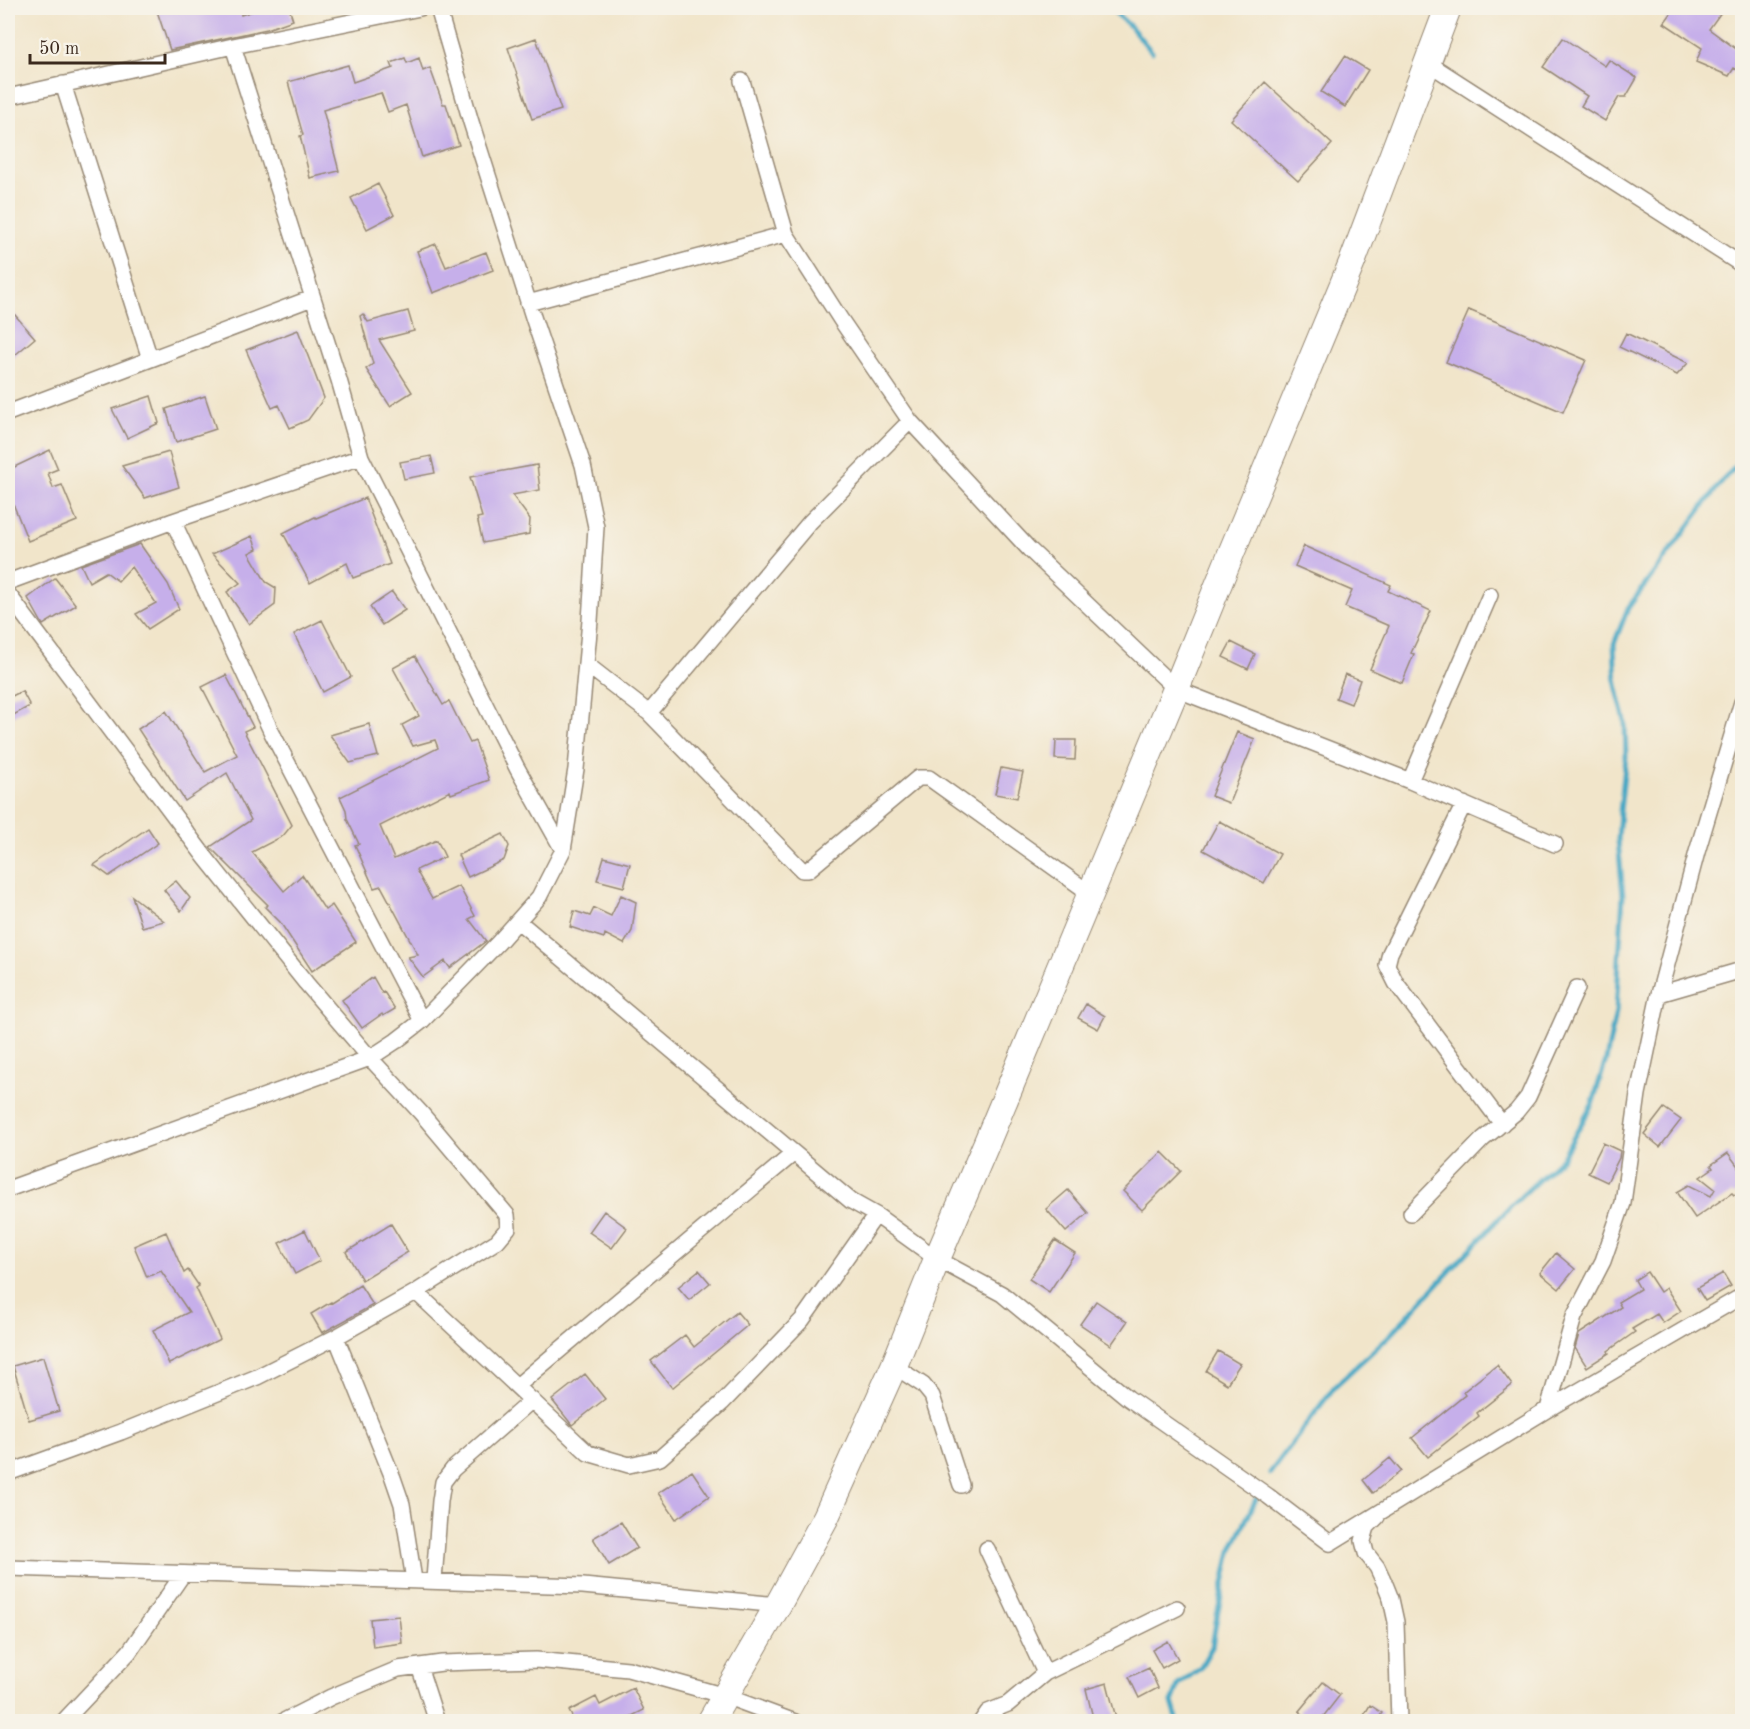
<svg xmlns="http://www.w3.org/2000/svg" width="1750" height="1729" font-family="'Old Standard TT',serif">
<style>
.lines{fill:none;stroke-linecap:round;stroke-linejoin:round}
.stream{stroke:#44a7c4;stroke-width:5}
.building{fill:#c6afea}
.minor-casing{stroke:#968874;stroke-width:18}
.trunk-casing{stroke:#968874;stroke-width:28}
.minor{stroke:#fff;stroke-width:15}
.trunk{stroke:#fff;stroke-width:26}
</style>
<rect width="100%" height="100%" fill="#f7f3e8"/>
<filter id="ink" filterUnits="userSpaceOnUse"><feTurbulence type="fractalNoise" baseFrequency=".0167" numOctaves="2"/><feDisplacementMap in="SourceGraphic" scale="12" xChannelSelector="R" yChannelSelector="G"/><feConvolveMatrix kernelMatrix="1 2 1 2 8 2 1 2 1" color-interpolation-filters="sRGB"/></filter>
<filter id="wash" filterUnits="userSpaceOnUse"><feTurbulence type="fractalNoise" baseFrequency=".008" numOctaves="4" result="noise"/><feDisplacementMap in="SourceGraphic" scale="24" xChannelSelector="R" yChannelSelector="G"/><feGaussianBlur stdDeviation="1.35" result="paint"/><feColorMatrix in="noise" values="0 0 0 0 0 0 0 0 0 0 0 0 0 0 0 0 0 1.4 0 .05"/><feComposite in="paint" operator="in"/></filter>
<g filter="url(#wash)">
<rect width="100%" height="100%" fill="#f1e5ca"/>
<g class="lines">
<path class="stream" d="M1110 8 1131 27 1152 52
M1270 1473 1335 1386 1388 1337 1511 1206 1562 1158 1592 1105 1606 1060 1616 1012 1623 895 1618 840 1620 811 1626 757 1625 721 1616 685 1614 644 1628 608 1722 481 1742 460
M1178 1722 1172 1702 1179 1684 1200 1668 1212 1647 1217 1616 1231 1551 1259 1493"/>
</g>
<g id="blocks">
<path class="building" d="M156 8H240L241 15 262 8H289L293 20 267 29 170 50Z
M1675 8H1724L1709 29 1743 54V73L1734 68 1729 76 1696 62 1702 48 1664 23Z
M536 38 561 110 532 119 508 48Z
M1563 38 1605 66 1609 60 1637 78 1626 97H1619L1605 121 1581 106 1587 96 1543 67Z
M1345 56 1368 70 1345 107 1321 92Z
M405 58 407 63 419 58 423 71 430 68 443 104H446L459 145 422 157 406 105 388 112 381 93 323 110 339 171 310 178 300 136 303 135 288 82 348 65 353 82 393 68 391 63Z
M1265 82 1332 144 1298 181 1231 120Z
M378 184 394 215 367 229 351 198Z
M436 244 446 267 486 252 493 270 433 293 417 251Z
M8 307 35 338 8 361Z
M1469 310 1586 360 1563 412 1446 362Z
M408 311 414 331 379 340 412 392 390 406 366 369 373 364 360 316 363 314 368 322Z
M298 330 324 398 308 420 290 428 279 405 272 408 246 350Z
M1626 333 1688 363 1677 375 1619 347Z
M151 396 159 423 127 438 112 409Z
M205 396 216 429 176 442 166 409Z
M50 450 58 469 48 473 53 488 62 485 77 521 28 541 8 491V470Z
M169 452 179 487 145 498 122 466Z
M431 456 435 473 404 479 400 462Z
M537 465 540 490 512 495 530 519 529 534 483 543 477 518 482 517 470 477Z
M365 498 390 564 353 578 347 563 310 583 283 533 315 517 316 518Z
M252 536 257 549 249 553 266 582 276 588 275 605 249 624 227 592 240 583 212 554Z
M140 544 168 584 179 609 148 629 136 614 156 603 131 567 118 581 106 572 89 582 81 565Z
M1304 546 1391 585 1388 591 1431 611 1411 653 1414 654 1402 683 1370 669 1389 626 1345 607 1352 591 1295 566Z
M55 578 76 605 43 625 28 598Z
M392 592 405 610 382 625 370 607Z
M322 620 351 677 323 692 294 634Z
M1231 642 1255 654 1248 669 1223 657Z
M415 656 443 705 449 701 470 743 475 741 489 780 451 794 450 791 380 826 394 859 437 840 445 857 416 870 432 899 459 886 475 916 469 919 486 941 450 968 445 961 423 977 408 957 418 955 381 886 374 888 355 845 359 844 347 819 346 810 340 797 438 748 435 740 413 746 402 725 419 716 393 668Z
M1345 674 1360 680 1351 704 1336 698Z
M226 675 253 727 244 731 292 825 283 836 252 852 284 891 302 875 325 910 332 905 356 942 312 971 280 922 265 907 268 905 210 847 251 820 227 773 185 801 138 729 166 711 205 772 237 755 202 687Z
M22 691 30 706 8 718V698Z
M369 724 378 756 350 763 330 735Z
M1237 732 1255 739 1229 803 1211 796Z
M1056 740H1076L1075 760 1055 759Z
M1001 768 1023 772 1017 798 995 794Z
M1219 821 1280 854 1264 883 1203 850Z
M148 828 158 843 109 876 94 865Z
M503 834 509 846 504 860 468 877 458 855Z
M604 857 630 864 624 887 597 880Z
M176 881 190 898 181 911 164 890Z
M621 895 636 902 632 931 624 944 605 934 604 938 570 927 574 911 590 916 594 908 611 916Z
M132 896 164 921 142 927Z
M373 977 382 993 384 992 395 1009 383 1016 382 1014 362 1028 342 1000Z
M1086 1004 1105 1016 1098 1029 1078 1018Z
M1664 1108 1681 1120 1660 1147 1644 1134Z
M1603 1143 1620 1151 1619 1158 1607 1182 1588 1173Z
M1162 1152 1181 1171 1142 1210 1123 1191Z
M1728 1153 1743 1173V1189L1734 1195 1732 1193 1695 1218 1677 1192 1689 1185 1711 1196 1715 1189 1700 1177 1713 1168 1711 1165Z
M1068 1190 1088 1213 1066 1232 1046 1209Z
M604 1211 627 1228 612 1248 589 1232Z
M391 1224 408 1252 362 1280 346 1252Z
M305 1230 320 1261 295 1274 279 1243Z
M166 1232 184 1273 188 1270 199 1286 196 1288 220 1339 169 1364 153 1330 189 1312 161 1271 147 1277 134 1246Z
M1055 1240 1075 1253 1049 1292 1029 1279Z
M1556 1253 1575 1269 1559 1289 1540 1273Z
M699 1270 710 1283 689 1300 678 1287Z
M1647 1272 1660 1292 1666 1288 1681 1311 1663 1323 1657 1314 1632 1329 1635 1332 1608 1351 1609 1353 1587 1367 1575 1348 1579 1334 1621 1307 1618 1302 1640 1289 1635 1280Z
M1723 1273 1731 1286 1705 1301 1697 1288Z
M360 1285 373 1305 322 1333 311 1314 331 1302 332 1303Z
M1096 1301 1127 1322 1111 1345 1080 1324Z
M737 1312 748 1325 672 1388 651 1361 685 1335 694 1347Z
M1218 1351 1240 1364 1227 1384 1206 1371Z
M43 1357 59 1411 29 1420 13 1366Z
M1497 1365 1512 1385 1477 1413 1479 1416 1428 1457 1412 1438 1465 1395 1463 1392Z
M585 1374 605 1399 572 1425 552 1400Z
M1390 1458 1401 1471 1373 1493 1363 1480Z
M692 1471 709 1496 676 1519 658 1493Z
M621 1522 637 1548 609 1565 593 1538Z
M399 1616 402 1643 373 1647 370 1619Z
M1168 1641 1178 1659 1162 1668 1152 1650Z
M1149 1668 1158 1688 1139 1698 1129 1677Z
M1323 1682 1340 1695 1319 1722H1312L1299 1711Z
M1107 1683 1117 1722H1094L1086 1689Z
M633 1688 644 1710 620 1722H575L569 1711 596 1697 600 1705Z
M1370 1705 1382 1713 1376 1722H1360Z"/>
</g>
</g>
<g filter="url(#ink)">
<use href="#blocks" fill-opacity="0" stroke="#968874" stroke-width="1.5"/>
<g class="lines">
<g class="minor-casing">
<path id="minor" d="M233 46 339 380 361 457 517 768 563 850
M1428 63 1742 265
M742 81 786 234 841 320 910 421 1029 549 1176 689 1410 781 1555 844
M63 84 150 359
M8 97 233 46 420 8
M528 303 786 234
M8 413 312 298
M173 521 272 733 422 1021
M8 582 173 521 361 457
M8 594 205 857 306 983 370 1058 421 1113 507 1215 508 1228 497 1241 416 1292 336 1337 257 1377 121 1432 8 1473
M586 664 649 713 802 870H808L918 778H929L1091 894
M649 713 810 522 910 421
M1410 781 1490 595
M1464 804 1390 953 1387 965 1396 983 1502 1124
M518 921 851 1201 876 1215 937 1259 1002 1294 1128 1398 1268 1496 1330 1543 1548 1409 1742 1296
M1659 994 1742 970
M8 1189 370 1058 396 1041 422 1021 498 943 539 897 563 850 576 769 590 621 596 527 583 465 534 320 471 122 438 8
M1411 1213 1483 1139 1516 1112 1528 1097 1577 988
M416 1292 588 1453 629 1465 660 1458 722 1403 802 1320 876 1215
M336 1337 393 1478 402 1504 414 1580
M894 1366 923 1385 932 1396 961 1485
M517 1386 794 1153
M1548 1409 1574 1317 1603 1261 1623 1203 1638 1094 1659 994 1697 852 1742 702
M1377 1517 1367 1527 1363 1541 1366 1553 1377 1567 1385 1584 1391 1599 1396 1622 1399 1722
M987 1549 1045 1673
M8 1568 583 1586 778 1605
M434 1580 440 1501 443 1482 453 1469 532 1400
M419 1666 437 1722
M63 1722 129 1652 183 1574
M282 1722 331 1697 398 1669 442 1663 536 1660 628 1669 725 1696 795 1722
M981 1722 988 1712 1008 1704 1045 1673 1177 1608"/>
</g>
<g class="trunk-casing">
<path id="trunk" d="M710 1722 778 1605 826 1517 894 1366 937 1259 987 1142 1176 689 1232 551 1353 260 1448 8"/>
</g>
<use href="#minor" class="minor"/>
<use href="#trunk" class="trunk"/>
</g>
</g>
<rect width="1750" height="1729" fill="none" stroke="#f7f3e8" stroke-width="30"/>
<path d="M30 54v9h135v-9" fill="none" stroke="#3b2a1e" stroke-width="3"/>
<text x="39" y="54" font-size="18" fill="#3b2a1e" stroke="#f7f3e8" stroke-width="4.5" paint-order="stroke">50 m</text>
</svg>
